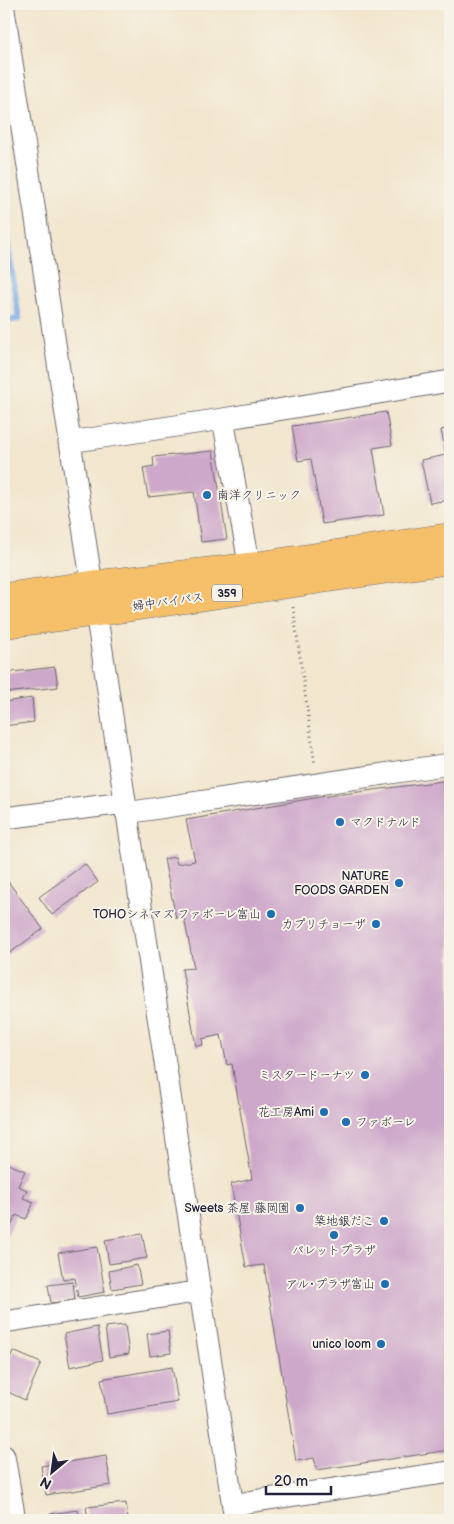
<svg xmlns="http://www.w3.org/2000/svg" width="454" height="1524" font-family="'Balsamiq Sans','Klee One',sans-serif">
<style>
.lines{fill:none;stroke-linecap:round;stroke-linejoin:round}
.stream{stroke:#7aade6;stroke-width:6}
.building{fill:#cea8cb}
.minor-casing{stroke:#6b676e;stroke-width:23}
.highway-casing{stroke:#6b676e;stroke-width:29}
.path{stroke:#6b676e;stroke-width:3;stroke-dasharray:1 4;stroke-linecap:butt}
.minor{stroke:#fff;stroke-width:21}
.highway{stroke:#f6c06b;stroke-width:28}
.poi-dot{fill:#1f6fb2;stroke:#f7f3e8;stroke-width:2}
.labels{text-anchor:middle;dominant-baseline:central;stroke-width:4;stroke-linejoin:round;paint-order:stroke}
.shield{fill:#f7f3e8;stroke:#62616f;stroke-width:1}
.shield-label{font-size:11px;font-weight:bold;fill:#22223b}
.poi-label{font-size:12px;fill:#22223b;stroke:#f7f3e8;text-anchor:end}
.street-label{font-size:12px;fill:#22223b;stroke:#f7f3e8}
</style>
<rect width="100%" height="100%" fill="#f7f3e8"/>
<filter id="ink" filterUnits="userSpaceOnUse"><feTurbulence type="fractalNoise" baseFrequency=".02" numOctaves="2"/><feDisplacementMap in="SourceGraphic" scale="10" xChannelSelector="R" yChannelSelector="G"/><feConvolveMatrix kernelMatrix="1 2 1 2 8 2 1 2 1" color-interpolation-filters="sRGB"/></filter>
<filter id="wash" filterUnits="userSpaceOnUse"><feTurbulence type="fractalNoise" baseFrequency=".0096" numOctaves="4" result="noise"/><feDisplacementMap in="SourceGraphic" scale="20" xChannelSelector="R" yChannelSelector="G"/><feGaussianBlur stdDeviation="1.12" result="paint"/><feColorMatrix in="noise" values="0 0 0 0 0 0 0 0 0 0 0 0 0 0 0 0 0 1.4 0 .05"/><feComposite in="paint" operator="in"/></filter>
<g filter="url(#wash)">
<rect width="100%" height="100%" fill="#f2e6ce"/>
<g class="lines">
<path class="stream" d="M4 220 19 319 4 321"/>
</g>
<g id="blocks">
<path class="building" d="M386 412 392 445 373 448 384 515 322 524 311 459 298 461 292 426Z
M450 428V500L430 503 421 460 446 455 441 430Z
M213 451 227 539 201 542 194 492 148 497 143 468 154 466 153 457Z
M55 667 58 687 5 693 4 673Z
M32 698 34 722 4 726V702Z
M450 780V1450L317 1470 314 1458 296 1461 264 1265 246 1267 231 1184 252 1179 232 1064 227 1065 221 1035 202 1039 203 1045 196 1046 182 969 194 968 184 917 176 918 164 859 175 857 177 864 195 861 186 820 320 797Z
M85 864 98 882 52 915 39 897Z
M7 880 43 929 4 957V920L6 919 4 916V882Z
M4 1162 25 1171 18 1186 27 1190 23 1198 34 1202 26 1219 16 1215 4 1243Z
M142 1234 147 1258 109 1264 105 1240Z
M97 1247 105 1292 78 1297 75 1278 63 1280 58 1253Z
M137 1265 141 1284 112 1289 109 1271Z
M73 1282 75 1300 51 1303 48 1285Z
M125 1325 129 1354 109 1357 105 1327Z
M97 1327 103 1360 70 1367 64 1334Z
M168 1331 171 1353 150 1356 147 1334Z
M13 1351 41 1363 25 1400 4 1390V1371Z
M172 1367 178 1402 107 1414 101 1379Z
M106 1456 111 1485 46 1495 41 1466Z
M126 1503 128 1520H88L86 1507Z
M78 1510 80 1520H51L50 1514Z"/>
</g>
</g>
<g filter="url(#ink)">
<use href="#blocks" fill-opacity="0" stroke="#6b676e" stroke-width="1"/>
<g class="lines">
<g class="minor-casing">
<path id="minor" d="M4 10 235 1520
M223 419 246 546 249 567
M69 442 223 419 450 381
M126 813 450 764
M4 818 125 803
M4 1322 201 1291
M4 1456 15 1520
M233 1505 254 1501 450 1472"/>
</g>
<g class="highway-casing">
<path id="highway" d="M4 597 91 585 249 567 450 537
M4 624 97 612 450 560"/>
</g>
<path class="path" d="M293 607 315 765"/>
<use href="#minor" class="minor"/>
<use href="#highway" class="highway"/>
</g>
</g>
<g class="poi-dot">
<circle cx="207" cy="495" r="5"/>
<circle cx="340" cy="822" r="5"/>
<circle cx="399" cy="883" r="5"/>
<circle cx="271" cy="914" r="5"/>
<circle cx="376" cy="924" r="5"/>
<circle cx="365" cy="1075" r="5"/>
<circle cx="324" cy="1112" r="5"/>
<circle cx="346" cy="1122" r="5"/>
<circle cx="300" cy="1208" r="5"/>
<circle cx="384" cy="1221" r="5"/>
<circle cx="334" cy="1235" r="5"/>
<circle cx="385" cy="1284" r="5"/>
<circle cx="381" cy="1344" r="5"/>
</g>
<g class="labels">
<rect class="shield" x="212" y="584.5" width="30" height="17" rx="4"/>
<g class="shield-label">
<text x="227" y="593">359</text>
</g>
<g class="poi-label">
<text x="217" y="495" text-anchor="start">南洋クリニック</text>
<text x="350" y="822" text-anchor="start">マクドナルド</text>
<text x="389" y="876">NATURE<tspan x="389" dy="14">FOODS GARDEN</tspan></text>
<text x="261" y="914">TOHOシネマズ ファボーレ富山</text>
<text x="366" y="924">カプリチョーザ</text>
<text x="355" y="1075">ミスタードーナツ</text>
<text x="314" y="1112">花工房Ami</text>
<text x="356" y="1122" text-anchor="start">ファボーレ</text>
<text x="290" y="1208">Sweets 茶屋 藤岡園</text>
<text x="374" y="1221">築地銀だこ</text>
<text x="334" y="1250" text-anchor="middle">パレットプラザ</text>
<text x="375" y="1284">アル･プラザ富山</text>
<text x="371" y="1344">unico loom</text>
</g>
<g class="street-label">
<text transform="translate(168 602) rotate(-8)">婦中バイパス</text>
</g>
</g>
<rect width="454" height="1524" fill="none" stroke="#f7f3e8" stroke-width="20"/>
<g transform="translate(52 1472) rotate(209)" stroke="#f7f3e8" stroke-width="4" paint-order="stroke">
<path d="M0-4L9 19L0 12L-9 19Z" fill="#22223b"/>
<text y="-8" font-size="14" font-weight="bold" text-anchor="middle" fill="#22223b">N</text>
</g>
<path d="M266 1486v8h65v-8" fill="none" stroke="#22223b" stroke-width="2.5"/>
<text x="274" y="1486" font-size="15" fill="#22223b" stroke="#f7f3e8" stroke-width="4" paint-order="stroke">20 m</text>
</svg>
